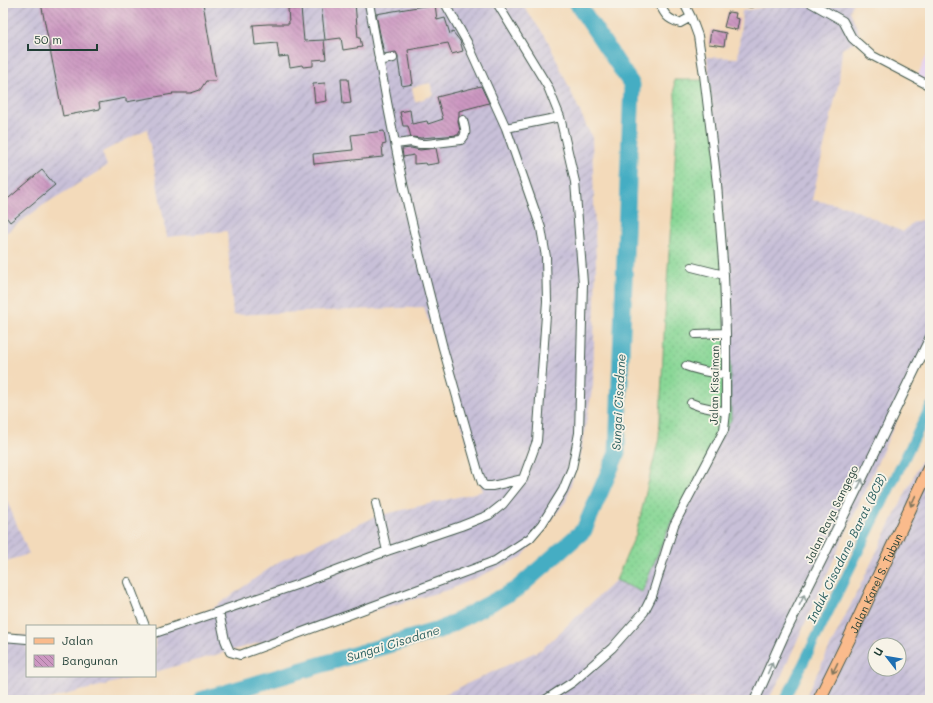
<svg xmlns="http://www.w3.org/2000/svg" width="933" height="703" font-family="Mali,sans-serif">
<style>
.built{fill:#e6d3f0}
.industrial{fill:url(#industrial-furrows);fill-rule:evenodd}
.grass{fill:url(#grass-dots);stroke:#548a65}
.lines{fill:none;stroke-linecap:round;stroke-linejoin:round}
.canal{stroke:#44adc3;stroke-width:10}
.river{stroke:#44adc3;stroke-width:17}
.building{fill:url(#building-back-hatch)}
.minor-casing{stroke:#3f5548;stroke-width:10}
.tertiary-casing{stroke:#3f5548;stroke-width:11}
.primary-casing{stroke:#3f5548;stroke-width:14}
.minor{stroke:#fff;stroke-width:8}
.tertiary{stroke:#fff;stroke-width:9}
.primary{stroke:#fabb8c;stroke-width:12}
.oneway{stroke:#8f9e9a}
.oneway2{stroke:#82765c}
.labels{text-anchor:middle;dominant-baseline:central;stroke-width:3.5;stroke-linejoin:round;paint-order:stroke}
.street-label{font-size:11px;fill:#1f3d34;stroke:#f7f3e8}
.water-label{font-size:12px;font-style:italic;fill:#2a5f5f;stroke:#f7f3e8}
</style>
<defs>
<pattern id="industrial-furrows" width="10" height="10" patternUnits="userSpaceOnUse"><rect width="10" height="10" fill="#c8c0d8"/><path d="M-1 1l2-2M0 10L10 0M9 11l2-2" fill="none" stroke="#a29db0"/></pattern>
<pattern id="grass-dots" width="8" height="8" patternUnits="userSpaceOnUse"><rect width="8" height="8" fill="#89d796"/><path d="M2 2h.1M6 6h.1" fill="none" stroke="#76b982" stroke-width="1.8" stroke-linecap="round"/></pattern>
<pattern id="building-back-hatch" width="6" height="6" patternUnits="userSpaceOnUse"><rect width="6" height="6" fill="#cc97c1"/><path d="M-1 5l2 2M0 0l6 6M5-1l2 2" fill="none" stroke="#a57c9e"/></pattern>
</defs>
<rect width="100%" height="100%" fill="#f7f3e8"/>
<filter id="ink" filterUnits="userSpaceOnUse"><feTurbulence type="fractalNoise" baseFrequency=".025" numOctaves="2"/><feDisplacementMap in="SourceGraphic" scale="8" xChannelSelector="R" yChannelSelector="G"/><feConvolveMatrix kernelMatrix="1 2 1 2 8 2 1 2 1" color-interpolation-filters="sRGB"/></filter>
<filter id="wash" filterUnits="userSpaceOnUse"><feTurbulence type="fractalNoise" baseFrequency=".012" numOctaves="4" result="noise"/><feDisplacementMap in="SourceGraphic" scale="16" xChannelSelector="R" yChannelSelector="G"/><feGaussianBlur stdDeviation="0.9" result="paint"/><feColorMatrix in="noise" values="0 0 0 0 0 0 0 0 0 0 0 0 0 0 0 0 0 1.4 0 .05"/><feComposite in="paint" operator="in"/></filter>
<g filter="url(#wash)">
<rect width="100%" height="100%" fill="#f3daba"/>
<path class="built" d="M930 49V88L916 79Z"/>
<path class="industrial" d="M3 3H521L547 39 592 138 596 263 593 385 580 455 566 501 522 557 451 589 155 672V631L212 609 280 561 377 516 483 491 424 307 233 315 227 231 167 237 147 129 102 152 107 166 42 206 3 235ZM430 83 434 95 415 102 412 87Z
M789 3H853L850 11 861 38 842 49 839 81 812 200 846 206 903 232 912 223 921 220 930 224V346L779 681 768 700H432L542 649 616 580 642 592 670 524 728 268 707 57 738 58 742 11Z
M930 443V700H804ZM875 645H899V669H875Z
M3 496H5L29 554 3 562Z
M3 635 27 636V676H140L45 700H3Z"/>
<path class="grass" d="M674 80H709L728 268 731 420 670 524 642 592 616 580 636 534 659 438 665 315 677 129Z"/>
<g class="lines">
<path class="canal" d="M785 700 930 407"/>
<path class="river" d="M201 700 442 629 517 589 584 530 617 453 632 85 577 3"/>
</g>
<g id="blocks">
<path class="building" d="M41 3H203L216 81H206L200 90 191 93H172L173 94 126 102V98L99 103 100 109 63 116Z
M321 3H355L358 38H360L362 47 343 50 341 38 325 40Z
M435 4 437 20 445 18 450 34 453 32 460 41 463 51 452 54 448 43 408 50 413 84 402 86 398 60V56L396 52 384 54 376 14Z
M288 8 294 9 301 8 304 41 324 40 326 59 313 60V66L303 67 302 65 290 67 288 56 279 57 277 43 255 45 253 25 268 24H289Z
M728 12 736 13 735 18 739 19 737 30 724 27Z
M711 30 726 33 724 46 709 44Z
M341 79H348L351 103 343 104Z
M325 83 327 101 315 103 313 84Z
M481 86 489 103 459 111V116L458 121 460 131 458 135 421 138 411 137 408 126H403L400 112 410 110 412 124 427 121 428 124 443 119 437 97Z
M384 131 386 144 382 145 383 157 314 164 313 154 353 150 351 135Z
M411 148 420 150 436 148 439 163 427 165 426 163 414 164V155L403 157 402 149Z
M42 170 55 185 10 222 3 213V203Z"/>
</g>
</g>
<g filter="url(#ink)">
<use href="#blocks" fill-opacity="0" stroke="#3f5548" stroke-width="1"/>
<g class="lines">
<g class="minor-casing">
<path id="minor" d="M369 3 387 102 403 184 420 257 443 348 478 471 482 483 485 486H492L523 479
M659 3C665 15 667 19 680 23L691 17
M750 3H751
M811 3 843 21 852 38 871 55 930 86
M293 4 301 3
M379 61 393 58
M506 128 560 117
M396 144 411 142 420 144H427L461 140C468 134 465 129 463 120
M692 267 724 275
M696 334 726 333
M686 366C699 371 712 373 726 375
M691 403 699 406 726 412
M376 503 387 551
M128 582 145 626
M219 612 225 640 230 652 240 655 495 561 530 538 542 524 563 490 572 468 579 433 583 283 575 182 560 117 548 87 497 3
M155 633 212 614 299 584 387 551 461 526 489 515 503 504 523 479 537 441 547 301 546 257 541 228 506 128 467 42 445 3
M3 637 27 639
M545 700 573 682 612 648 644 612 652 596 674 525 724 430 726 412V333L724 275 717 184 704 75 698 36 691 17 684 3"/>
</g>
<g class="tertiary-casing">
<path id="tertiary" d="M755 700 784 635 854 495 930 338"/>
</g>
<g class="primary-casing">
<g id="primary">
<path id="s1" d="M819 700 850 637 930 466"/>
</g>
</g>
<use href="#minor" class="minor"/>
<use href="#tertiary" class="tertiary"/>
<use href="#primary" class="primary"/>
</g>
<defs><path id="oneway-shaft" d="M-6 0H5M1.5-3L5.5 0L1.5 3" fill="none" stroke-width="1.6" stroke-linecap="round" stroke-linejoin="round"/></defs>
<g class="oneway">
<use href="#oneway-shaft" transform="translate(860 484) rotate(-64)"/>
<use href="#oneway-shaft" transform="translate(802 600) rotate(-64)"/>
<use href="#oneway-shaft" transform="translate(770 668) rotate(-66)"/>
</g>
<g class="oneway2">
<use href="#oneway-shaft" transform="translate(913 501) rotate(115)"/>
<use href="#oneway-shaft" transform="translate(835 668) rotate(116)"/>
</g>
</g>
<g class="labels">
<g class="street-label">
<text transform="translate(714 381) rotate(-89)">Jalan Kisaiman 1</text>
<text transform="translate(831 514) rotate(-64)">Jalan Raya Sangego</text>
<text stroke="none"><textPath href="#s1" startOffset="130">Jalan Karel S. Tubun</textPath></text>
</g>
<g class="water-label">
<text transform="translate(618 402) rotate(-87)">Sungai Cisadane</text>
<text transform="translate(846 548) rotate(-64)">Induk Cisadane Barat (BCB)</text>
<text transform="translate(393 643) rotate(-17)">Sungai Cisadane</text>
</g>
</g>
<rect width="933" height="703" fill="none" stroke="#f7f3e8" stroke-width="16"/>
<rect x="26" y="625" width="130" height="52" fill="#f7f3e8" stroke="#a1aaa0"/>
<rect x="34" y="638" width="20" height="6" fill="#fabb8c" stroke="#a1aaa0"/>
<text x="62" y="645" font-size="12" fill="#1f3d34">Jalan</text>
<rect x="34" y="655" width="20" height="12" fill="url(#building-back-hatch)" stroke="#a1aaa0"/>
<text x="62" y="665" font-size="12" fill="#1f3d34">Bangunan</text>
<g transform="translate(887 657) rotate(301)"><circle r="19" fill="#f7f3e8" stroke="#a1aaa0"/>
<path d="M0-3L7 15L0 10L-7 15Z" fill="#1f6fb2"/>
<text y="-6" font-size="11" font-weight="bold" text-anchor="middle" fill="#1f3d34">U</text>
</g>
<path d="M28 44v6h69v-6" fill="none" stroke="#1f3d34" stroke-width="2"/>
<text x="34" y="44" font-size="12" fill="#1f3d34" stroke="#f7f3e8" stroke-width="3" paint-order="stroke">50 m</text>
</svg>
